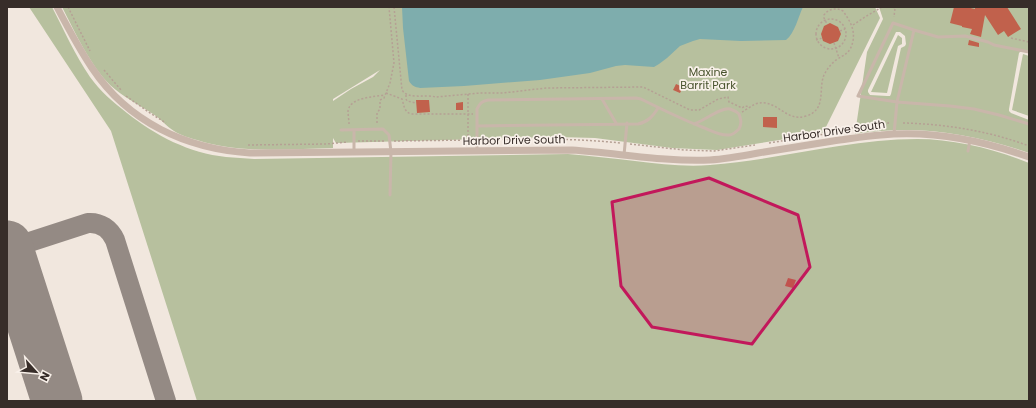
<svg xmlns="http://www.w3.org/2000/svg" width="1036" height="408" font-family="Poppins,sans-serif">
<style>
.green{fill:#b7c09e;fill-rule:evenodd}
.water{fill:#7eadad}
.lines{fill:none;stroke-linecap:round;stroke-linejoin:round}
.taxiway{stroke:#948a84;stroke-width:20}
.runway{stroke:#948a84;stroke-width:51}
.building{fill:#c1614c}
.path{stroke:#b5a094;stroke-width:1.5;stroke-dasharray:2 2;stroke-linecap:butt}
.service{stroke:#c9b6aa;stroke-width:3}
.tertiary{stroke:#c9b6aa;stroke-width:7}
.marked{fill:#c2185b;fill-opacity:0.2;stroke:#c2185b;stroke-width:3;stroke-linejoin:round}
.labels{text-anchor:middle;dominant-baseline:central;stroke-width:3.5;stroke-linejoin:round;paint-order:stroke}
.park-label{font-size:11px;fill:#49542e;stroke:#f9f1ea}
.street-label{font-size:11px;fill:#372d29;stroke:#f9f1ea}
</style>
<rect width="100%" height="100%" fill="#f1e7de"/>
<path class="green" d="M29 7H52C64 30 75 55 90 77 100 91 113 102 127 113 156 136 189 153 226 157 235 158 245 158 254 159L568 154C590 156 612 158 635 161 660 164 685 167 710 165 779 160 847 139 917 139 954 139 995 149 1029 163V401H197L111 131Z
M62 7H875L880 18 823 133 717 150 672 148 595 138 559 137 336 143 333 138V148C288 149 241 154 197 140 189 138 180 135 174 131 166 126 161 119 153 114 139 105 122 96 110 85 90 65 75 32 62 7ZM380 70 373 77 351 89 333 101V99Z
M879 7H1029V52H1020L1019 53 1009 109V111L1011 113 1029 120V153C971 133 916 124 855 134L867 52 883 19ZM896 32H900L905 36 906 44 905 46 901 48 891 94 890 96H887L870 95 868 92V90Z
M898 35 902 38V44L898 46 887 93 871 92Z
M1023 54 1029 56V116L1012 110Z"/>
<path class="water" d="M402 7H803C798 17 795 33 786 40L741 41 700 39 693 41 680 46 667 58 659 64 654 67 625 65 616 66 590 73 540 80 464 86 420 88C415 87 412 86 409 81L403 28Z"/>
<g class="lines">
<path class="taxiway" d="M8 249 88 223C100 222 110 229 115 240L166 401"/>
<path class="runway" d="M7 246 57 401"/>
</g>
<path class="building" d="M954 7H966L975 9V7H1007L1021 29 1008 37 1004 31 998 35 985 15 981 37 970 34 972 29 962 27V26L950 23Z
M830 23 838 27 841 34 838 41 830 44 823 41 821 34 824 26Z
M969 40 979 43V47L968 45Z
M676 84 683 87 680 93 673 90Z
M416 100H429L430 112 417 113Z
M463 102V110H456V103Z
M763 117H777V128L763 127Z
M788 278 796 280 793 288 785 286Z"/>
<g class="lines">
<path class="path" d="M68 7 90 51
M394 7 402 90C408 100 426 94 436 97L480 93H503L546 88 643 87 686 108 690 110H699L718 99 728 97 729 102 734 104 742 108 745 106 750 107
M892 7 895 8 894 17
M816 34a15 15 0 1 1 30 0a15 15 0 1 1-30 0Z
M853 25 865 17 882 7
M840 31 845 29
M1011 38 1029 42
M816 40 822 38
M834 43 839 58
M104 70 121 90
M386 93 402 99C404 105 404 112 411 114H473
M406 95V99L407 101 416 103
M126 96 150 113 166 123
M742 112C746 110 751 106 755 104 777 97 785 123 806 116 827 110 818 89 824 75 827 69 831 64 836 60 845 54 850 54 853 41 855 29 850 21 843 11 836 7 828 9 824 15V18L827 24
M377 123V113L380 109V100L384 98 390 83 394 63 389 7
M903 123C946 124 989 131 1029 146
M349 124C349 120 348 115 348 111 350 97 374 97 385 95
M468 140V94
M482 140C528 139 574 138 620 143
M358 141H384
M394 141 472 140
M769 143 825 134 850 128 880 123H889
M630 144 684 150 714 151 755 145
M248 145 326 144 348 142"/>
<path class="service" d="M1029 52 994 45 988 42 965 36 938 37 914 30 893 23 858 96 897 102 950 106 974 109 999 115 1029 124
M602 99 616 123
M477 126 638 124C648 122 653 116 658 108
M341 130 383 129 389 135 391 152 390 195
M894 134 897 102 914 30
M477 150V109C480 103 482 101 488 100L636 98 641 99C661 109 681 119 702 127 710 130 720 136 729 135 733 135 736 132 739 129 742 123 741 120 739 114 737 112 733 110 730 109 721 107 704 121 694 124
M968 151 970 140
M354 152V130
M624 155 627 123"/>
<path class="tertiary" d="M57 7C68 28 79 49 92 68 128 122 186 149 250 153L572 150C618 153 664 162 710 160 726 159 742 156 758 153 783 149 808 145 833 141 849 139 865 136 881 135 931 130 981 140 1029 157"/>
</g>
<path class="marked" d="M709 178 798 215 810 267 752 344 652 327 621 286 612 202Z"/>
<g class="labels">
<g class="park-label">
<text x="708" y="72">Maxine<tspan x="708" dy="13">Barrit Park</tspan></text>
</g>
<g class="street-label">
<text transform="translate(834 131) rotate(-8)">Harbor Drive South</text>
<text transform="translate(514 140) rotate(-1)">Harbor Drive South</text>
</g>
</g>
<rect width="1036" height="408" fill="none" stroke="#372d29" stroke-width="16"/>
<g transform="translate(36 372) rotate(117)" stroke="#f9f1ea" stroke-width="3" paint-order="stroke">
<path d="M0-3L7 15L0 10L-7 15Z" fill="#372d29"/>
<text y="-6" font-size="11" font-weight="bold" text-anchor="middle" fill="#372d29">N</text>
</g>
</svg>
